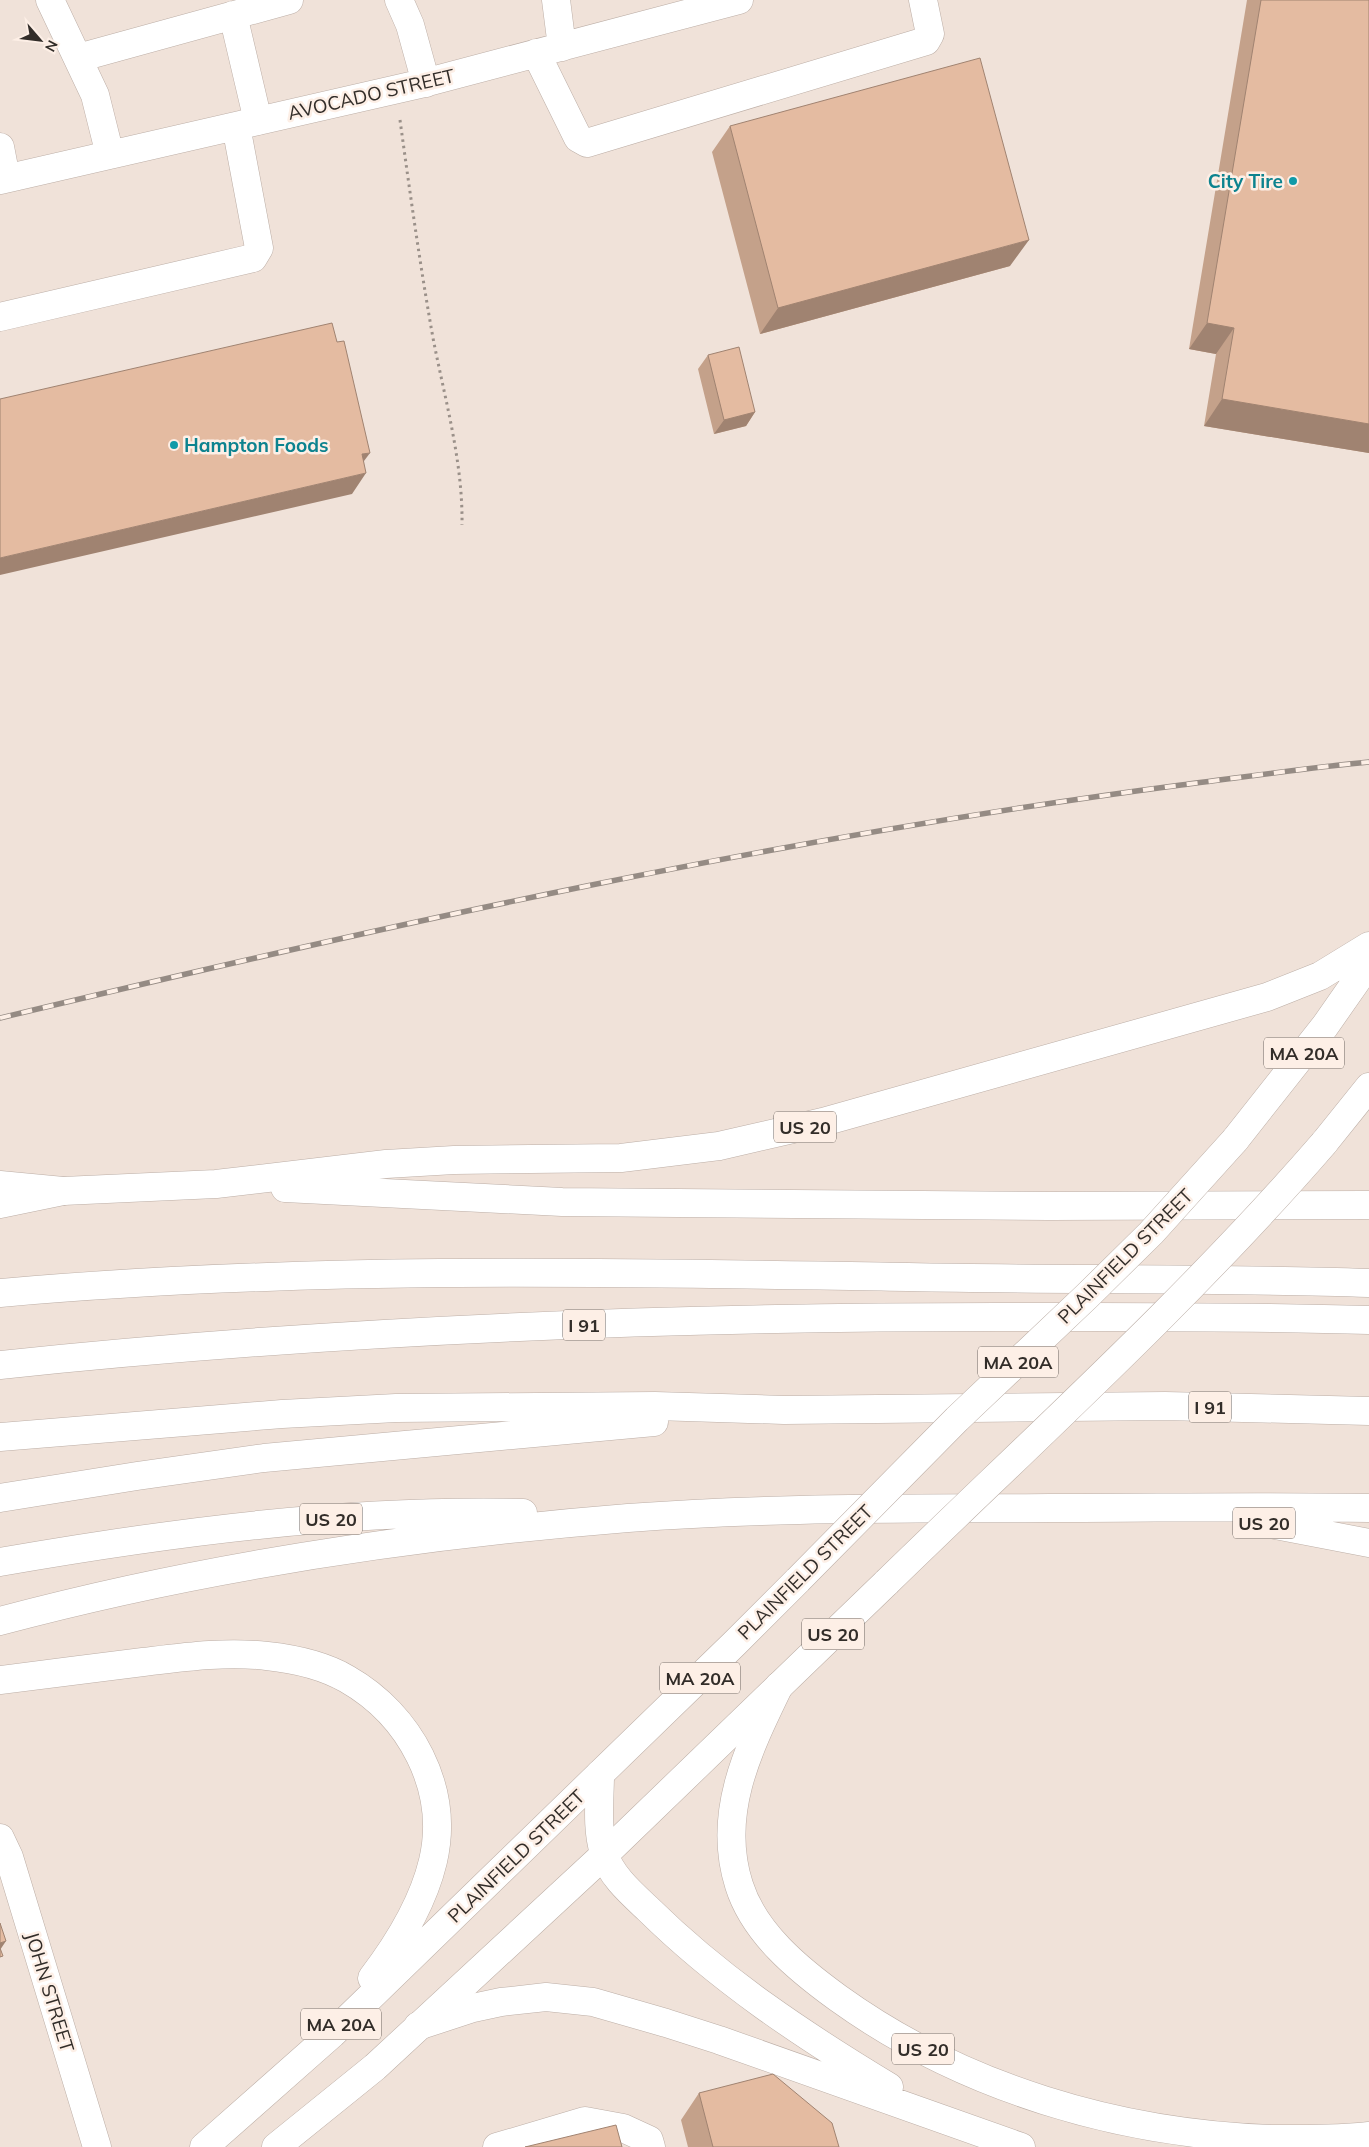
<svg xmlns="http://www.w3.org/2000/svg" width="1369" height="2147" font-family="Mulish,sans-serif">
<style>
.lines{fill:none;stroke-linecap:round;stroke-linejoin:round}
.minor-casing{stroke:#bcaea6;stroke-width:29}
.major-casing{stroke:#bcaea6;stroke-width:29}
.highway-casing{stroke:#bcaea6;stroke-width:29}
.path{stroke:#9a9089;stroke-width:3;stroke-dasharray:2.5 4;stroke-linecap:butt}
.minor{stroke:#fff;stroke-width:28}
.major{stroke:#fff;stroke-width:28}
.highway{stroke:#fff;stroke-width:28}
.rail-casing{stroke:#958b84;stroke-width:5.5}
.rail{stroke:#fdefe6;stroke-width:4;stroke-dasharray:11;stroke-linecap:butt}
.major-bridge-casing{stroke:#bcaea6;stroke-width:29;stroke-linecap:butt}
.major-bridge{stroke:#fff;stroke-width:28}
.wall{fill:#c4a18a}
.shaded-wall{fill:#a08371}
.building{fill:#e4bba1;stroke:#a08371}
.culture-dot{fill:#0f9aa8;stroke:#fdefe6;stroke-width:2}
.labels{text-anchor:middle;dominant-baseline:central;stroke-width:5;stroke-linejoin:round;paint-order:stroke}
.shield{fill:#fdefe6;stroke:#6f6762;stroke-width:1}
.shield-label{font-size:18px;font-weight:bold;fill:#322d29}
.street-label{font-size:19px;fill:#322d29;stroke:#fdefe6}
.culture-label{font-size:19px;font-weight:bold;fill:#0d838f;stroke:#fdefe6;text-anchor:end}
</style>
<rect width="100%" height="100%" fill="#f0e2d9"/>
<g class="lines">
<g class="minor-casing">
<path id="minor" d="M50 0 95 95 110 155
M399 0 410 25 426 83
M556 0 562 47
M233 15 258 121
M536 53 578 138 587 143 926 41 930 34 923 0
M78 58 289 0
M0 147 6 178
M0 180 424 83 739 0
M0 317 253 258 259 248 236 126
M0 1838 9 1857 97 2147
M497 2147 585 2121 623 2128 649 2140 651 2147"/>
</g>
<g class="major-casing">
<path id="major" d="M1235 1140 1325 1026 1369 963
M1324 1143 1369 1087
M0 1185 63 1191 216 1184 386 1164 454 1160 621 1158 719 1146 823 1122 1267 997 1320 976 1369 946
M285 1188 562 1202 1049 1206 1369 1205
M0 1680C48 1674 95 1668 143 1662 184 1657 226 1651 267 1656 295 1659 323 1665 347 1679 410 1715 450 1788 433 1861 423 1903 398 1944 372 1978
M204 2147 332 2034 735 1643 798 1580
M276 2147 375 2067 604 1855 887 1582"/>
</g>
<g class="highway-casing">
<path id="highway" d="M0 1204 63 1191
M0 1293C302 1266 605 1272 908 1277 1062 1280 1215 1278 1369 1283
M0 1365C331 1330 664 1317 997 1317 1121 1317 1245 1316 1369 1320
M0 1437 282 1414 396 1408 655 1406 784 1410 1165 1406 1369 1411
M0 1498 137 1476 264 1458 654 1422
M1254 1521 1369 1543
M0 1562C172 1532 348 1509 523 1513
M0 1621C205 1566 416 1535 628 1518 768 1507 910 1509 1050 1508 1157 1508 1263 1506 1369 1508
M779 1686C749 1748 716 1813 739 1885 754 1933 798 1969 838 1998 963 2088 1119 2134 1272 2139 1304 2139 1337 2140 1369 2136
M600 1774C600 1800 596 1827 604 1853 610 1875 632 1894 648 1909 720 1980 803 2035 889 2087
M418 2026 473 2008 501 2002 546 1997 593 2002 666 2023 719 2040 1021 2147"/>
</g>
<path class="path" d="M400 120C410 193 420 265 433 338 445 400 463 462 462 525"/>
<use href="#minor" class="minor"/>
<use href="#major" class="major"/>
<use href="#highway" class="highway"/>
<g class="rail-casing">
<path id="rail" d="M0 1018C391 924 783 837 1181 785 1244 777 1306 768 1369 762"/>
</g>
<use href="#rail" class="rail"/>
<g class="major-bridge-casing">
<path id="major-bridge" d="M798 1580 957 1419 1087 1296 1151 1233 1235 1140
M887 1582C1035 1438 1189 1299 1324 1143"/>
</g>
<use href="#major-bridge" class="major-bridge"/>
</g>
<path class="wall" d="M1247 0H1369V453L1204 426 1216 354 1189 349Z
M730 126 1010 266 760 334 712 152Z
M708 355 755 412 746 426 714 434 698 369Z
M699 2093 839 2147H688L681 2120Z"/>
<path class="shaded-wall" d="M1029 240 1010 266 760 334 778 308Z
M1207 323 1234 328 1216 354 1189 349Z
M1222 399 1369 424V453L1204 426Z
M755 412 746 426 714 434 724 420Z
M370 453 355 473 362 454Z
M366 473 352 494 0 575V558Z
M6 1941 0 1950V1943Z"/>
<path class="building" d="M1261 0H1369V424L1222 399 1234 328 1207 323Z
M980 58 1029 240 778 308 730 126Z
M332 323 337 342 344 341 370 453 362 454 366 473 0 558V399Z
M739 347 755 412 724 420 708 355Z
M0 1923 6 1941 0 1943Z
M0 1948 3 1956 0 1957Z
M773 2074 832 2123 839 2147H713L699 2093Z
M616 2125 622 2147H525Z"/>
<g class="culture-dot">
<circle cx="1293" cy="181" r="5"/>
<circle cx="174" cy="445" r="5"/>
</g>
<g class="labels">
<g class="shield">
<rect x="1264" y="1037.5" width="80" height="31" rx="4"/>
<rect x="774" y="1111.5" width="62" height="31" rx="4"/>
<rect x="563" y="1309.5" width="42" height="31" rx="4"/>
<rect x="978" y="1346.5" width="80" height="31" rx="4"/>
<rect x="1189" y="1391.5" width="42" height="31" rx="4"/>
<rect x="300" y="1503.5" width="62" height="31" rx="4"/>
<rect x="1233" y="1507.5" width="62" height="31" rx="4"/>
<rect x="802" y="1618.5" width="62" height="31" rx="4"/>
<rect x="660" y="1662.5" width="80" height="31" rx="4"/>
<rect x="301" y="2008.5" width="80" height="31" rx="4"/>
<rect x="892" y="2033.5" width="62" height="31" rx="4"/>
</g>
<g class="shield-label">
<text x="1304" y="1053">MA 20A</text>
<text x="805" y="1127">US 20</text>
<text x="584" y="1325">I 91</text>
<text x="1018" y="1362">MA 20A</text>
<text x="1210" y="1407">I 91</text>
<text x="331" y="1519">US 20</text>
<text x="1264" y="1523">US 20</text>
<text x="833" y="1634">US 20</text>
<text x="700" y="1678">MA 20A</text>
<text x="341" y="2024">MA 20A</text>
<text x="923" y="2049">US 20</text>
</g>
<g class="street-label">
<text transform="translate(371 94) rotate(-13)">AVOCADO STREET</text>
<text transform="translate(1125 1256) rotate(-45)">PLAINFIELD STREET</text>
<text transform="translate(805 1572) rotate(-45)">PLAINFIELD STREET</text>
<text transform="translate(516 1856) rotate(-44)">PLAINFIELD STREET</text>
<text transform="translate(50 1992) rotate(73)">JOHN STREET</text>
</g>
<g class="culture-label">
<text x="1283" y="181">City Tire</text>
<text x="184" y="445" text-anchor="start">Hampton Foods</text>
</g>
</g>
<g transform="translate(40 40) rotate(118)" stroke="#fdefe6" stroke-width="4" paint-order="stroke">
<path d="M0-4L9 19L0 12L-9 19Z" fill="#322d29"/>
<text y="-8" font-size="14" font-weight="bold" text-anchor="middle" fill="#322d29">N</text>
</g>
</svg>
